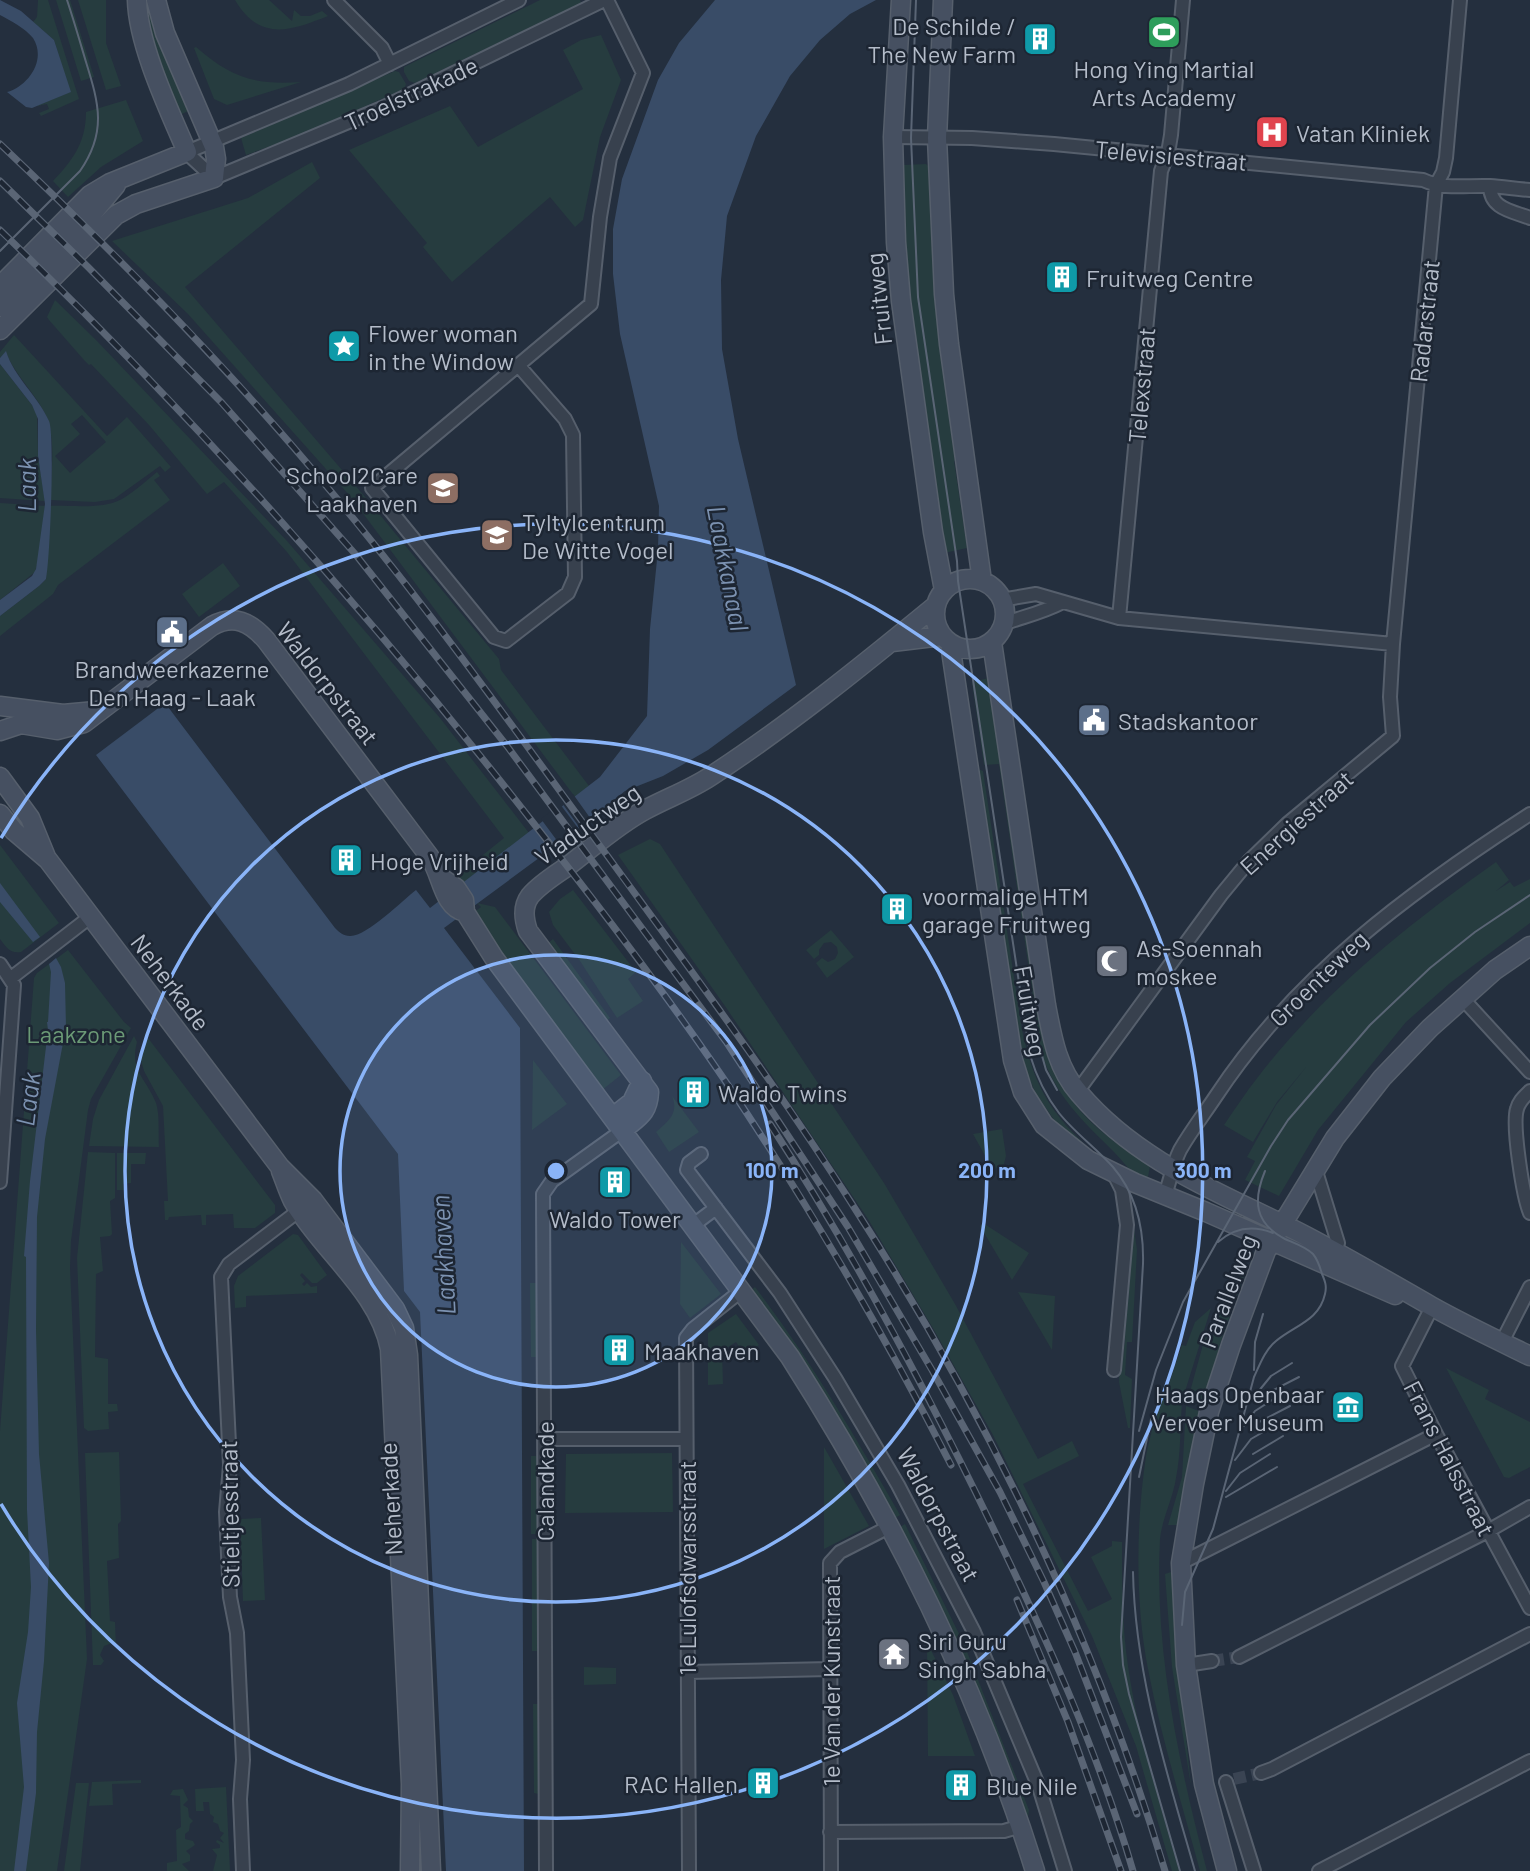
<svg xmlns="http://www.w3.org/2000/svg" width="1530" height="1871" font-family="Barlow,sans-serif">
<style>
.green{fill:#263c3f;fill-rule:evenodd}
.water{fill:#394c67}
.pier{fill:#242f3e}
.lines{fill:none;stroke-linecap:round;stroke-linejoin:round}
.street-tunnel{stroke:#3a4453;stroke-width:12;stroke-dasharray:12 6;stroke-linecap:butt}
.street-casing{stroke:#565f6c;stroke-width:16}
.secondary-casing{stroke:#565f6c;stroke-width:21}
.street{stroke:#38414e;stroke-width:12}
.secondary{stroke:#465061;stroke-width:18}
.tram{stroke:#5a6575;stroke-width:2}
.rail-casing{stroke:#5a6575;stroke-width:7}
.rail{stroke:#1d2633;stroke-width:4.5;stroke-dasharray:13;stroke-linecap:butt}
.ring{fill:none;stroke:#8ab4f8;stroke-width:3.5}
.labels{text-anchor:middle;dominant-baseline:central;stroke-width:5;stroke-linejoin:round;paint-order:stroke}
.poi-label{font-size:24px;fill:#b4bcc9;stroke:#1d2633;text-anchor:start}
.street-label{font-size:24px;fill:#b4bcc9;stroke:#1d2633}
.park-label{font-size:24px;fill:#6b9a76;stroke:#1d2633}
.water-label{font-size:26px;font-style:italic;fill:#7c92b1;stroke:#1d2633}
.centre{fill:#8ab4f8;stroke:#1d2633;stroke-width:3.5}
.ring-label{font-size:21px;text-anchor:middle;font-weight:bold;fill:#8ab4f8;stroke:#1d2633;stroke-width:5;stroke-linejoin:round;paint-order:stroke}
</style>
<rect width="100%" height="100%" fill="#242f3e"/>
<path class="green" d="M38 0H48L79 99 41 116 39 113 49 109 47 104 36 106 70 92 54 40 33 22 37 17Z
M56 0H70L94 77 81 81Z
M78 0H106V43L121 86 106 90Z
M143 0H149L190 110 180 115 151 39Z
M235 0H269L292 21 294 10 301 16H310L322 11 328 16C290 31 260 42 235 0Z
M540 0H580L581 3 415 83 409 81 404 72V67Z
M601 35 621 80 600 137 583 220 575 227 550 197 452 282 423 247 427 243 349 150 450 106 478 147 583 89 563 50 581 40Z
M196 47C232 78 254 85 301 82L227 105 214 99 194 48Z
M395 71 399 72 406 84 404 89 296 137 246 155 241 138Z
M126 100 143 141 101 167 68 197 53 181C73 160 86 142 86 112Z
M312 162 320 178 185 287 366 498 499 659 501 670 589 786 575 797 350 496 188 314 112 241 248 198Z
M926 164 930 168 959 460 954 461 967 548 944 553 913 345 902 242 901 167 904 165Z
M55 300 97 341 287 541 440 718 529 833 463 883 458 875 504 838 287 552 224 482 207 494 149 425 91 364 89 365 84 360 49 320 47 317Z
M14 335 107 436 127 417 171 467 165 472 160 466 114 499 95 502 50 500C51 475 56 442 47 418 37 394 15 376 6 352L0 358V352ZM82 415 106 442 70 473 55 456 80 434 71 424Z
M0 364 32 405 37 414 38 456 45 501 0 498Z
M157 472 160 476 154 480 170 500 58 585 53 594 0 636V616L39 586 46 579 49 506C71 505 102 510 122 499 134 492 146 481 157 472Z
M0 503 45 506 39 558 35 572 0 600Z
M223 563 240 586 199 617 182 594Z
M993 677 1046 1049C1066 1108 1099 1133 1150 1166L1148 1177C1128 1173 1127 1165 1114 1152 1082 1120 1056 1097 1041 1052L999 764 984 765 972 682Z
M963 682H966L978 769 983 771 1022 1030C1036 1093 1052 1114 1099 1158L1059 1127 1036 1094 1026 1071 1005 958Z
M650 839 660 844 884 1183 955 1304 1038 1459 1072 1441 1079 1456 1023 1484 1088 1611 1112 1599 1091 1557 1112 1546V1541L1122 1542C1122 1584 1122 1625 1128 1666 1138 1736 1160 1803 1179 1871H1172L1136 1746 1092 1636 993 1435 934 1330 868 1219 725 1006 618 855Z
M0 845 59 923 21 952C10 954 6 947 0 939Z
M1496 862 1509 880 1496 891 1510 882 1514 887 1530 879V923L1450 983 1406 1022 1318 1130 1279 1196 1245 1180 1255 1161 1247 1157 1276 1105 1307 1066 1277 1102 1253 1142 1224 1125C1235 1109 1246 1092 1258 1077 1323 992 1410 923 1496 862Z
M573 890 636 972 628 979 643 1001 617 1018 580 961 553 925 549 912 560 899Z
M477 903 495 907 621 1075 602 1090 479 925 473 913 481 907Z
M831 930 854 957 827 978 816 963 822 958 828 962 835 959 838 953 837 947 831 942 824 943 819 950V955L814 959 806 950Z
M553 939 610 1018 605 1022 547 944Z
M68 950 124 1022 131 1028 91 1099 88 1110 71 1241 70 1268 87 1659 57 1871H0V1431L34 978 37 973Z
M134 1036 137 1042C129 1071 147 1079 156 1103 160 1116 158 1134 159 1147L89 1146 93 1119 99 1100Z
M148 1038 275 1205V1213L255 1228H234L233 1214 206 1215V1225H202L201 1215 169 1217 168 1220H165L164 1201H168L163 1106 144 1071 140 1057 141 1050Z
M533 1060 567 1104 532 1130Z
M672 1096 699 1132 669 1152 656 1132C669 1121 679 1113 672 1096Z
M1002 1129 1006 1156 1004 1164 993 1170 973 1134Z
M88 1152 115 1153V1198L110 1201 112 1234 110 1236 100 1237 103 1271 96 1274 95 1357 108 1359V1404H117L118 1411 108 1412 109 1429 88 1431 84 1428 77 1258Z
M117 1153H146L145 1164H131V1183L123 1184 124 1190H117Z
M1133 1222 1137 1250 1132 1342H1127L1125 1375 1132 1379 1130 1428H1128L1119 1382 1120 1355H1123L1125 1339 1121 1338 1122 1334H1125L1129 1292 1125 1291 1129 1223Z
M983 1223 1029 1253 1012 1280 980 1226Z
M293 1234 298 1235 327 1275 317 1283H312L302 1273 300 1275 305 1281 302 1284 304 1286 307 1283 311 1287 317 1286V1293L246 1296V1307L235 1308 234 1286 238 1276Z
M681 1242 721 1294 690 1318 680 1304Z
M1242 1272 1245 1273 1220 1344 1203 1406 1188 1399 1207 1330Z
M530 1283H537L538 1357H531Z
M755 1287C810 1359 855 1436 900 1515L895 1518C850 1440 806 1362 751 1290Z
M1018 1292 1055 1296 1052 1350Z
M1211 1308 1183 1398 1167 1390 1182 1345 1186 1346 1195 1322Z
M736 1314 759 1345 745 1355 736 1342 722 1351 723 1384 708 1385V1333Z
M1446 1368 1489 1390 1485 1399 1530 1422V1467L1509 1478 1504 1477Z
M1162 1394 1182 1403C1180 1428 1181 1453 1176 1478 1173 1498 1162 1519 1160 1539 1154 1651 1179 1764 1207 1871H1200C1182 1804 1161 1737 1148 1669 1135 1603 1136 1523 1146 1456 1150 1435 1157 1414 1162 1394Z
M1186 1406 1201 1412 1192 1449 1180 1525H1168L1182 1477Z
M824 1447 869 1526 824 1549V1446Z
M119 1452 121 1521 118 1524 119 1558 107 1561 110 1621 115 1622 116 1646 112 1643 104 1646 100 1655 104 1661 101 1665H93L85 1453Z
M672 1453 673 1512 565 1513 566 1454Z
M531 1456H538V1534H531Z
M261 1518 265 1600 243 1601 240 1519Z
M905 1524 964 1644 1029 1810 1028 1816H1026C989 1717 948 1621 900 1527Z
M532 1539H538V1651H532Z
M1177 1570 1179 1666 1191 1786 1172 1667 1165 1574Z
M927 1642 953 1695 975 1756H928Z
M584 1667 616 1668V1684L584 1685Z
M533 1704H539V1794L534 1793Z
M141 1780V1783L112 1784 113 1805 89 1806 92 1782Z
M76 1783H89L80 1871H64Z
M226 1787 230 1871H213L217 1855 212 1849 220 1848V1845L216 1842 217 1840 224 1843 220 1838 224 1833 220 1831 218 1824 213 1822 214 1817 210 1814 209 1802H203L204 1811H196L195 1789Z
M183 1789 188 1800 183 1805 188 1808 189 1817 193 1821 190 1824 189 1831 185 1834V1839L193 1841 195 1845 186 1851 190 1855V1861L182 1864 189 1871H167V1863L177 1861 176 1830 181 1827 180 1796 170 1795 173 1790Z"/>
<path class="water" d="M0 0 21 11 54 40 71 92 32 108 26 107 7 92C28 86 47 60 33 38 25 28 11 21 0 15Z
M715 0H876L850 14 820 40 790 76 756 136 727 216 721 280 722 349 738 439 796 685 708 750 663 776 625 791 573 833 444 928 520 1028 524 1871H446L420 1312 404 1291 398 1154 96 755 165 703 335 928C339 932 343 936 350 936 366 937 402 901 416 890L430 908 600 777 647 716 650 629 658 550 659 506 620 334 613 274V229L622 179 658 80 679 43Z
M6 351C14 377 38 396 49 421 55 434 50 560 46 579L39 586 0 616V600L32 576 36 569 45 504 38 456V419L32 405 0 364V358Z
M0 883 40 937 33 942 0 902Z
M56 958 61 967 65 983 66 1027 45 1139 37 1217 36 1330 39 1454 49 1563 44 1661 37 1732 36 1793 26 1871H14L24 1787 17 1703 28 1632 31 1587 27 1510 26 1257 24 1256 30 1181 48 1030 47 1022H48L51 972 49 964Z"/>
<path class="pier" d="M573 794 593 822 582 831 562 803Z
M560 804 581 832 561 846 541 819Z"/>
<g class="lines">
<path class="street-tunnel" d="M1212 1661 1239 1657
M1234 1779 1261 1773"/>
<g class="street-casing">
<path id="street" d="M334 0 382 48 390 64
M519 0 349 84 187 152 188 154 214 178 382 108 604 0
M893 137 972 138 1054 144 1423 180C1445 190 1466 185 1490 186 1503 187 1517 189 1530 190
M1490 186C1490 209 1512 211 1530 218
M518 365 565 419 573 435 575 577 568 593 506 641 494 637 372 488 591 304 600 217 610 158 643 73 607 0
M1001 600 1036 594 1119 618 1393 644
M1119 618 1161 171 1168 153 1171 135 1183 0
M1003 624C1025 616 1042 613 1063 602
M0 964 14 985 0 1182
M11 978 90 917
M1463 999 1530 1072
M1530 1091C1524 1097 1519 1101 1517 1109 1512 1125 1523 1197 1530 1213
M1077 1092 1221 895 1249 861 1287 824 1393 736 1390 697 1393 644 1436 185 1443 172 1446 158 1460 0
M701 1154 689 1163 687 1170 780 1293 835 1378 898 1485 974 1632 1039 1787 1065 1871
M1315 1168 1338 1243 1335 1251
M1114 1174 1122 1190 1127 1225 1114 1370
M1165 1195C1170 1181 1173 1164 1180 1150 1191 1131 1204 1114 1216 1096 1295 976 1411 891 1530 814
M692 1226 716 1208
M1432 1307 1402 1366 1436 1434 1530 1608
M1502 1342 1530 1287
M544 1439H685
M1181 1563 1436 1434
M1239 1657 1488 1531 1530 1507
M1186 1665 1212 1661
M687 1672 830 1669
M1261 1773 1272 1769 1530 1634
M1226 1782 1254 1871
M830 1832 1004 1831 1021 1826
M243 1871 240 1799 243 1760 237 1633 230 1597 226 1512 230 1465 221 1277 229 1264 305 1206
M546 1871 543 1194 552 1181 623 1130
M689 1871 686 1338 693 1329 741 1291
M831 1871 830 1563 840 1552 891 1526
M1319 1871 1530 1761"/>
</g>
<g class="secondary-casing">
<path id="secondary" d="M901 0 893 137 896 242 901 301 933 532 944 590
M943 0 937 138 944 294 949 344 982 581
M0 286 90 195 110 183 187 152C169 110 138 45 137 0
M0 307 91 215 116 185
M0 330 116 215 136 204 214 178 216 159 214 147 165 33 156 0
M935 614a35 35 0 1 1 70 0a35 35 0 1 1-70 0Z
M892 642 942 636
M992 642 1046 1005C1052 1037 1057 1068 1079 1093 1140 1165 1225 1194 1306 1236 1348 1258 1389 1282 1431 1306 1463 1324 1497 1340 1530 1356
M950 644 1013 1060 1023 1092 1044 1125 1088 1160 1135 1183 1206 1212 1395 1295
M0 706 63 714 96 711
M0 731 21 724 57 730 84 723 212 626C234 614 250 622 266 640 320 712 374 784 429 856 442 873 442 907 465 912
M0 777 30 818 46 857
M0 814 14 831 48 860 280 1167 313 1200 395 1309 404 1328 408 1355 431 1871
M440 877 456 888 464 900 465 912 494 958 790 1357C894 1520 977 1686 1035 1871
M613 1117 632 1102 642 1081
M623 1130C638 1117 648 1114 649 1092L528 931C524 919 522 907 530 896 540 884 555 875 568 866 593 847 617 825 645 810 667 798 690 790 711 776 789 725 863 665 935 606
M281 1171C285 1181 288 1191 293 1201 322 1251 379 1291 390 1349L411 1784 410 1871
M1227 1871 1204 1784 1186 1665 1181 1563 1194 1484 1209 1412 1231 1345 1266 1251 1335 1138 1382 1078 1430 1028 1495 970 1530 946"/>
</g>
<use href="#street" class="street"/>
<use href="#secondary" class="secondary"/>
<path class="tram" d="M916 0 911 138 918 297 957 561 958 581 1030 1055C1036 1075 1046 1096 1059 1113 1075 1133 1096 1148 1113 1167 1136 1194 1144 1229 1143 1264L1121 1637 1123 1665 1129 1694 1180 1871
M0 251 80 171C107 132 99 104 86 62 80 42 74 21 67 0
M1039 1045 1046 1070 1057 1090
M1218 1242C1234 1228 1253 1225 1273 1233
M1254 1370 1255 1342 1263 1314
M1268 1393 1299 1377
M1253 1398 1271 1376 1292 1363
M1259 1422 1290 1406
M1244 1426 1255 1411 1283 1393
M1139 1431 1156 1370 1183 1302 1271 1146 1288 1120 1370 1025 1430 968 1475 932 1530 895
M1253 1454 1283 1436
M1235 1460 1251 1439 1277 1424
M1139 1477 1151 1419
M1226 1491 1240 1473 1270 1454
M1226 1497 1277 1467
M1133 1572C1135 1675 1167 1773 1195 1871
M1182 1625 1185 1592 1213 1529 1254 1377C1260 1364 1265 1350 1276 1341 1295 1325 1319 1321 1325 1294 1327 1286 1325 1281 1322 1274 1320 1267 1318 1260 1313 1254 1306 1247 1294 1243 1285 1239 1254 1223 1253 1200 1265 1171"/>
<g class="rail-casing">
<path id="rail" d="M0 144C115 253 227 366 328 488 428 607 517 733 609 858 692 972 776 1085 852 1204 986 1412 1094 1634 1165 1871
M0 181 88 267 222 403 356 555 507 746 727 1043 848 1227 932 1370 1000 1492 1044 1582 1075 1652 1137 1814
M0 230C191 414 368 611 531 820 599 906 666 994 728 1085 810 1207 884 1334 951 1465
M770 1124C854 1254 926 1389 993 1528 1047 1640 1098 1751 1133 1871
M1017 1600 1068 1722 1121 1871"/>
</g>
<use href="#rail" class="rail"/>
</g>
<circle cx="556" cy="1171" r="216" fill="#8ab4f8" fill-opacity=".12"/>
<g class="ring">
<circle cx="556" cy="1171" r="216"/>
<circle cx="556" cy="1171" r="431"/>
<path d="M1 838A647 647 0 1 1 1 1504"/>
</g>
<defs>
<g id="stadium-square" transform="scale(1.75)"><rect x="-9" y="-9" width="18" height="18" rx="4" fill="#2e9e5b" stroke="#1d2633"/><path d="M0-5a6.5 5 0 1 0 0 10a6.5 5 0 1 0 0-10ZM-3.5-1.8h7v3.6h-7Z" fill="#fff"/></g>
<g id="building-square" transform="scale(1.75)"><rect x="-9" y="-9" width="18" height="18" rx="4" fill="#0f9aa8" stroke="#1d2633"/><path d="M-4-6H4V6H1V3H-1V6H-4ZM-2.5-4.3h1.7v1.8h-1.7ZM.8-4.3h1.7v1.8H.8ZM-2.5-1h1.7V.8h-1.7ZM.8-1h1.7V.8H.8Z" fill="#fff"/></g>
<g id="hospital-square" transform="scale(1.75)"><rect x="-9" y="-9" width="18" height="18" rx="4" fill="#e0444e" stroke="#1d2633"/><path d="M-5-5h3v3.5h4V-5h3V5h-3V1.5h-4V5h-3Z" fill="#fff"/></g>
<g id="sight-square" transform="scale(1.75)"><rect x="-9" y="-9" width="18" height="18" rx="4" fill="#0f9aa8" stroke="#1d2633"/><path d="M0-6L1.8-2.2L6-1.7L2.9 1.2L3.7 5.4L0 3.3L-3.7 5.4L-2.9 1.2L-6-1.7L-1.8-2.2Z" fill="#fff"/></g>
<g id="school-square" transform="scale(1.75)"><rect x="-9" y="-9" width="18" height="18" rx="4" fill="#8d6e63" stroke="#1d2633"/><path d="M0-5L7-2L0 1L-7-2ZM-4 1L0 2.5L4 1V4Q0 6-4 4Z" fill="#fff"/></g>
<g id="civic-square" transform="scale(1.75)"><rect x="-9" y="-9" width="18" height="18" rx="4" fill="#5c6f8a" stroke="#1d2633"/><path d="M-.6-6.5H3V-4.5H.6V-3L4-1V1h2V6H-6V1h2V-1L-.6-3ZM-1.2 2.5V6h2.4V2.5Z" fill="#fff"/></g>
<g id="mosque-square" transform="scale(1.75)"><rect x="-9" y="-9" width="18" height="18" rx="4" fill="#6b7280" stroke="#1d2633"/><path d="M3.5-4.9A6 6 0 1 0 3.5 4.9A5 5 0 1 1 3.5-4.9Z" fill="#fff"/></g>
<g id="museum-square" transform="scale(1.75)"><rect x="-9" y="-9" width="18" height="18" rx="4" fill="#0f9aa8" stroke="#1d2633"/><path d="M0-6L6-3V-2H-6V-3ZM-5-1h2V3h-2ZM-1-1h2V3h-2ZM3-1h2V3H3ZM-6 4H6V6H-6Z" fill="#fff"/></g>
<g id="temple-square" transform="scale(1.75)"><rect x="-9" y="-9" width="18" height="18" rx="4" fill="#6b7280" stroke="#1d2633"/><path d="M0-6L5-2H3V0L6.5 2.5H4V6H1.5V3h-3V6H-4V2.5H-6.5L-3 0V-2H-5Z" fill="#fff"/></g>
</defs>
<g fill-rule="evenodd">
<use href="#stadium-square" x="1164" y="32"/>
<use href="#building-square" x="1040" y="39"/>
<use href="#hospital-square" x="1272" y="132"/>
<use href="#building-square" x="1062" y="277"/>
<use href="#sight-square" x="344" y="346"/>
<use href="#school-square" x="443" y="488"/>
<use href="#school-square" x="497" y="535"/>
<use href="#civic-square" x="172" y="632"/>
<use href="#civic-square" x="1094" y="720"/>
<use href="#building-square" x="346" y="860"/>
<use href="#building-square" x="897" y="909"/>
<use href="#mosque-square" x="1112" y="961"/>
<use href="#building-square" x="694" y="1092"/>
<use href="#building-square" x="615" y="1182"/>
<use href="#building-square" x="619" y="1350"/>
<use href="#museum-square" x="1348" y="1407"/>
<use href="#temple-square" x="894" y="1654"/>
<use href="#building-square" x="763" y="1783"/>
<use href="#building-square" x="961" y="1785"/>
</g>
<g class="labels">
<g class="poi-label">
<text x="1016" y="25" text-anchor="end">De Schilde /<tspan x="1016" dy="28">The New Farm</tspan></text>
<text x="1164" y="68" text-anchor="middle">Hong Ying Martial<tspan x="1164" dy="28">Arts Academy</tspan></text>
<text x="1296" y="132">Vatan Kliniek</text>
<text x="1086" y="277">Fruitweg Centre</text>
<text x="368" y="332">Flower woman<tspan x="368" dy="28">in the Window</tspan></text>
<text x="418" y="474" text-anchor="end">School2Care<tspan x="418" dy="28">Laakhaven</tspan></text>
<text x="522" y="521">Tyltylcentrum<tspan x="522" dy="28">De Witte Vogel</tspan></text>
<text x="172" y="668" text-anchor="middle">Brandweerkazerne<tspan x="172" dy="28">Den Haag - Laak</tspan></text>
<text x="1118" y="720">Stadskantoor</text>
<text x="370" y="860">Hoge Vrijheid</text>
<text x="922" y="895">voormalige HTM<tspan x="922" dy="28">garage Fruitweg</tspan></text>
<text x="1136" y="947">As-Soennah<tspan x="1136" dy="28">moskee</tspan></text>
<text x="718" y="1092">Waldo Twins</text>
<text x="615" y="1218" text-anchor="middle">Waldo Tower</text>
<text x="644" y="1350">Maakhaven</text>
<text x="1324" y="1393" text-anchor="end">Haags Openbaar<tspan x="1324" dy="28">Vervoer Museum</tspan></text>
<text x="918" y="1640">Siri Guru<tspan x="918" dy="28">Singh Sabha</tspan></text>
<text x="738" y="1783" text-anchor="end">RAC Hallen</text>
<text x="986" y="1785">Blue Nile</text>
</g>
<g class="street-label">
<text transform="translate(411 93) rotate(-25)">Troelstrakade</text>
<text transform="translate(1171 155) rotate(5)">Televisiestraat</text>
<text transform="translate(878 299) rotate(-96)">Fruitweg</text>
<text transform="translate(1424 321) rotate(-84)">Radarstraat</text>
<text transform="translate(1141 385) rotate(-85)">Telexstraat</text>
<text transform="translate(328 683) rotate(52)">Waldorpstraat</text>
<text transform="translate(1296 822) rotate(-42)">Energiestraat</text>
<text transform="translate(587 824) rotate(-35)">Viaductweg</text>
<text transform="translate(1318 978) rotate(-44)">Groenteweg</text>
<text transform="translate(171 982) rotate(53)">Neherkade</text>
<text transform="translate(1031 1011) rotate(80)">Fruitweg</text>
<text transform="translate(1227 1291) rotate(-69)">Parallelweg</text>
<text transform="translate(1450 1458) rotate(63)">Frans Halsstraat</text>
<text transform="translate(544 1481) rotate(-90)">Calandkade</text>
<text transform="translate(390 1499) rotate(-93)">Neherkade</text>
<text transform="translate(229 1514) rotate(-91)">Stieltjesstraat</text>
<text transform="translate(939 1514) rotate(62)">Waldorpstraat</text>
<text transform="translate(686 1568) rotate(-90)">1e Lulofsdwarsstraat</text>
<text transform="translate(830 1681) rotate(-90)">1e Van der Kunstraat</text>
</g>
<g class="park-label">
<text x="76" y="1033">Laakzone</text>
</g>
<g class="water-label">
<text transform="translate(25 485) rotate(-90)">Laak</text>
<text transform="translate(729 568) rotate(79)">Laakkanaal</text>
<text transform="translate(27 1099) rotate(-83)">Laak</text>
<text transform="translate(442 1255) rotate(-93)">Laakhaven</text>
</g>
</g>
<circle cx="556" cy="1171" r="10" class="centre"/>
<g class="ring-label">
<text x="772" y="1178">100 m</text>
<text x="987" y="1178">200 m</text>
<text x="1203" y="1178">300 m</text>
</g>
</svg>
